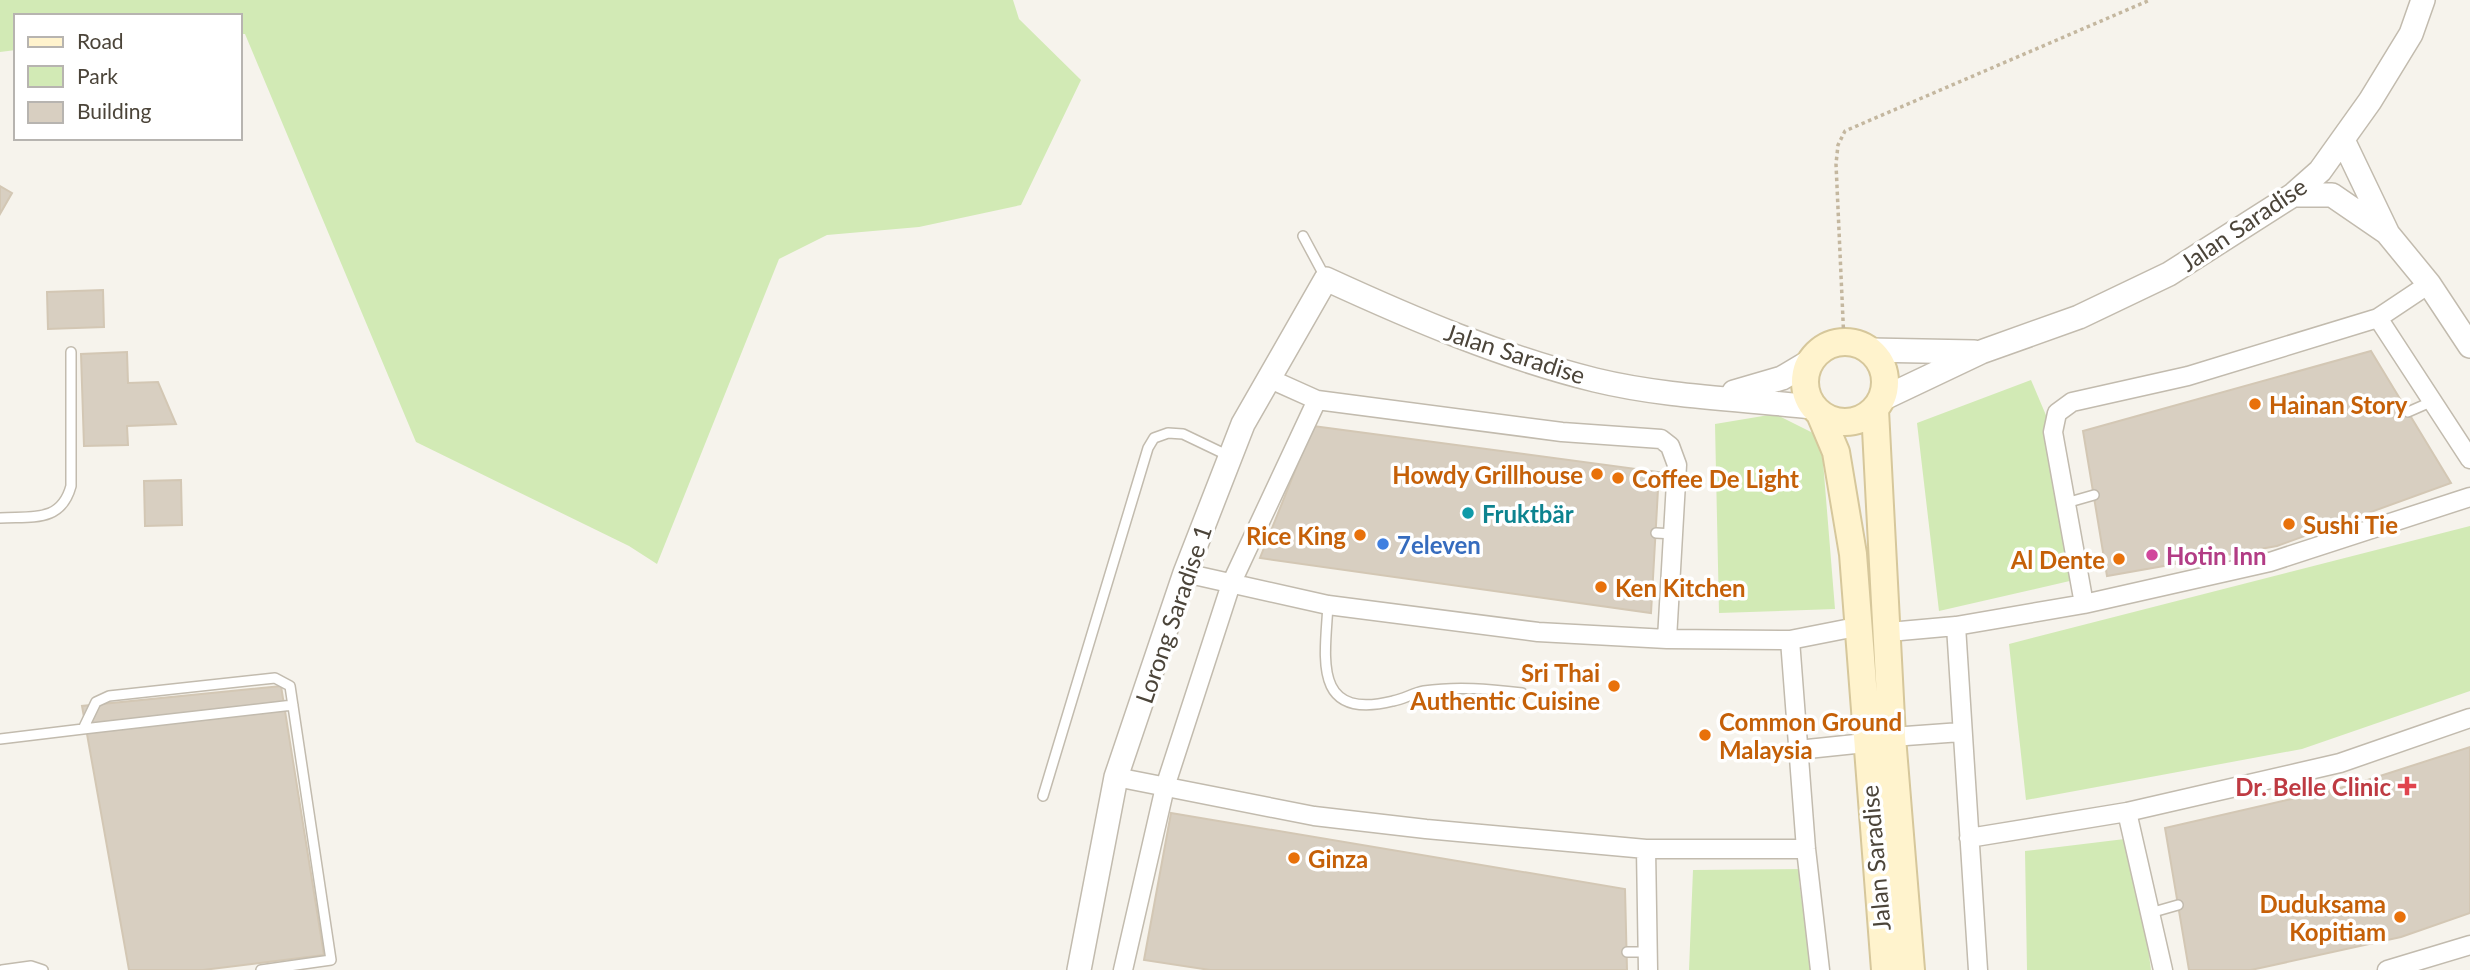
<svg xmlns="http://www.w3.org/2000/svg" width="2470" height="970" font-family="Lato,sans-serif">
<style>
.green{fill:#d2eab5}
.building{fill:#d8cfc1;stroke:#d3c7b4;stroke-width:2}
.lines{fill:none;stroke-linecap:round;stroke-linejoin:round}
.service-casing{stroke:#c2bbae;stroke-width:12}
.minor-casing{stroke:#c2bbae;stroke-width:21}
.tertiary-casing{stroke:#c2bbae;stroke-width:26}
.secondary-casing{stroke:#d6c79b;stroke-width:30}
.path{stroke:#c4b79f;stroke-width:3.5;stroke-dasharray:3.5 3.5;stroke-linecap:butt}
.service{stroke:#fff;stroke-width:9}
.minor{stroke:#fff;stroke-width:18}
.tertiary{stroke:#fff;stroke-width:23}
.secondary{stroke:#fff3cd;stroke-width:26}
.food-dot{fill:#e8710a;stroke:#fff;stroke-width:2.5}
.culture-dot{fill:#0f9aa8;stroke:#fff;stroke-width:2.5}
.shop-dot{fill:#3f7fe0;stroke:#fff;stroke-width:2.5}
.hotel-dot{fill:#d1479c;stroke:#fff;stroke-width:2.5}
.health-dot{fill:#e0444e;stroke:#fff;stroke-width:2.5}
.labels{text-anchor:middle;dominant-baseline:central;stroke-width:7;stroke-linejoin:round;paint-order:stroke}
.street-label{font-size:24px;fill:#4b4439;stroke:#fff}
.food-label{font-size:24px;font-weight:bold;fill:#c56008;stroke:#fff;text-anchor:start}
.culture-label{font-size:24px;font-weight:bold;fill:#0d838f;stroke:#fff;text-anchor:start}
.shop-label{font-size:24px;font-weight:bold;fill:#366cbe;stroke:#fff;text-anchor:start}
.hotel-label{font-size:24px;font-weight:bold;fill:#b23c85;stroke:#fff;text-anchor:start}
.health-label{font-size:24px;font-weight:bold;fill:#be3a42;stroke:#fff;text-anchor:end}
</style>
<rect width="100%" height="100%" fill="#f6f3ec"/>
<path class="green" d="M0 0H1013L1019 19 1081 80 1021 205 919 227 827 235 779 259 657 564 629 546 416 442 245 34H240V16H16V50L0 52Z
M2031 380 2048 420 2074 580 1939 611 1917 423Z
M1775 414 1821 437 1835 609 1719 613 1715 424Z
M2470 526V691L2302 749 2026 800 2009 644Z
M2133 838 2151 970H2027L2025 851Z
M1808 869 1799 881 1811 970H1689L1693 870Z"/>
<path class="building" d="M0 186 12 193 0 214Z
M103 290 104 327 48 329 47 292Z
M2371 351 2451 483 2277 546 2107 576 2083 431Z
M127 352 128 383 158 382 176 424 127 426 128 445 84 446 81 354Z
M1313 426 1659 472 1651 613 1260 558Z
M181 480 182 525 145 526 144 481Z
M281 686 324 955 203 970H129L82 706Z
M2470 747V913L2401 937 2251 970H2189L2165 828 2352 785Z
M1171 813 1625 889 1627 970H1210L1144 960Z"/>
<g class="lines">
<g class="service-casing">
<path id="service" d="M1303 236 1325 277
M2408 412 2433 401
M2066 503 2094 495
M0 518C32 516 61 523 71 486V352
M1656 533 1674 534
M1328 605C1325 658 1312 721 1393 701 1404 699 1413 693 1424 691 1457 686 1489 689 1522 693
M83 729 293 705
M0 739 83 729 96 702 109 696 275 678 290 686 331 960 261 970
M1043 796 1148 448 1154 438 1168 433 1183 434 1229 456
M2150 913 2178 905
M1627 952H1648
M2 970 31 966 43 970"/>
</g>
<g class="minor-casing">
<path id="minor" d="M2378 318 2429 284
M1268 378 1317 400 1562 432 1661 439 1670 446 1677 465 1667 639
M1185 573 1328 605 1538 632 1667 639 1790 640 1856 627
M2084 604 2053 432 2057 413 2072 402 2188 376 2378 318 2470 459
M1956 626 1978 970
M1889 632 1956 626 2084 604 2270 562 2470 497
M1790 640 1806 849 1820 970
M1892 737 1961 732
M1798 750 1865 743
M1116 777 1314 816 1426 829 1646 849H1806
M2127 812 2163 970
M1969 838 2127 812 2340 763 2470 718
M1646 849 1648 970
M1123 970 1165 787 1231 584 1317 400
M2387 970 2470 945"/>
</g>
<g class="tertiary-casing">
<path id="tertiary" d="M2343 140 2388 234 2429 284 2470 346
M2293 195H2332L2386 232
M1870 350 1974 352
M1734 392 1782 378 1809 362
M1882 399 1981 352 2079 317 2169 274 2293 195 2320 171 2370 101 2411 34 2423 0
M1079 970 1116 777 1185 573 1243 424 1326 279C1413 319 1502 357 1595 380 1665 397 1740 399 1812 407"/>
</g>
<g class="secondary-casing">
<path id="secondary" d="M1805 382a40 40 0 1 1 80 0a40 40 0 1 1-80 0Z
M1875 410 1892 737 1911 970
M1820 414 1836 452 1853 554 1885 970"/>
</g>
<path class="path" d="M1844 342 1836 164 1838 145 1845 131 2150 0"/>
<use href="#service" class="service"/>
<use href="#minor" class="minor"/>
<use href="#tertiary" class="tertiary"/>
<use href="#secondary" class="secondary"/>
</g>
<g class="food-dot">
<circle cx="2255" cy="404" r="7"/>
<circle cx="1597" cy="474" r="7"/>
<circle cx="1618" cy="478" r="7"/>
<circle cx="2289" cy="524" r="7"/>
<circle cx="1360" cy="535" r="7"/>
<circle cx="2119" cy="559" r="7"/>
<circle cx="1601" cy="587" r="7"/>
<circle cx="1614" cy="686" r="7"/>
<circle cx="1705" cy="735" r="7"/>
<circle cx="1294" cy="858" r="7"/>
<circle cx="2400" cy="917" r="7"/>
</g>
<circle class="culture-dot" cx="1468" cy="513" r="7"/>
<circle class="shop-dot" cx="1383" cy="544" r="7"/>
<circle class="hotel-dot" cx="2152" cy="555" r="7"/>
<path class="health-dot" d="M2403.5 775.5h7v7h7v7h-7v7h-7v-7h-7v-7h7z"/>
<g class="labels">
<g class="street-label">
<text transform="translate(2243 224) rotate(-34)">Jalan Saradise</text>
<text transform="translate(1515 353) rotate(18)">Jalan Saradise</text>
<text transform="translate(1173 614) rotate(-71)">Lorong Saradise 1</text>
<text transform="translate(1875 858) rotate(-95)">Jalan Saradise</text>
</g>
<g class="food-label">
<text x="2269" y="404">Hainan Story</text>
<text x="1583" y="474" text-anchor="end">Howdy Grillhouse</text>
<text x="1632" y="478">Coffee De Light</text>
<text x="2303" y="524">Sushi Tie</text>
<text x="1346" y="535" text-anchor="end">Rice King</text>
<text x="2105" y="559" text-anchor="end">Al Dente</text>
<text x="1615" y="587">Ken Kitchen</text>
<text x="1600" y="672" text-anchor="end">Sri Thai<tspan x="1600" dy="28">Authentic Cuisine</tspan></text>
<text x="1719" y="721">Common Ground<tspan x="1719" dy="28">Malaysia</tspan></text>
<text x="1308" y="858">Ginza</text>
<text x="2386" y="903" text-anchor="end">Duduksama<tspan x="2386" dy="28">Kopitiam</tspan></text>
</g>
<g class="culture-label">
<text x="1482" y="513">Fruktbär</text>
</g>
<g class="shop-label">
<text x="1397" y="544">7eleven</text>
</g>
<g class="hotel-label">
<text x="2166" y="555">Hotin Inn</text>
</g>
<g class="health-label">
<text x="2391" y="786">Dr. Belle Clinic</text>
</g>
</g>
<rect x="14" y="14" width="228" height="126" fill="#ffffff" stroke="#b7b4b0" stroke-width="2"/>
<rect x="28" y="37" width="35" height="10" fill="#fff3cd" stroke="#b7b4b0" stroke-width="2"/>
<text x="77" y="49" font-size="21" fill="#4b4439">Road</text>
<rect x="28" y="66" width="35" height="21" fill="#d2eab5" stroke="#b7b4b0" stroke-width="2"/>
<text x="77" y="84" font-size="21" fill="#4b4439">Park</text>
<rect x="28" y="102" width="35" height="21" fill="#d8cfc1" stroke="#b7b4b0" stroke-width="2"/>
<text x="77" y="119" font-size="21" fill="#4b4439">Building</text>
</svg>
